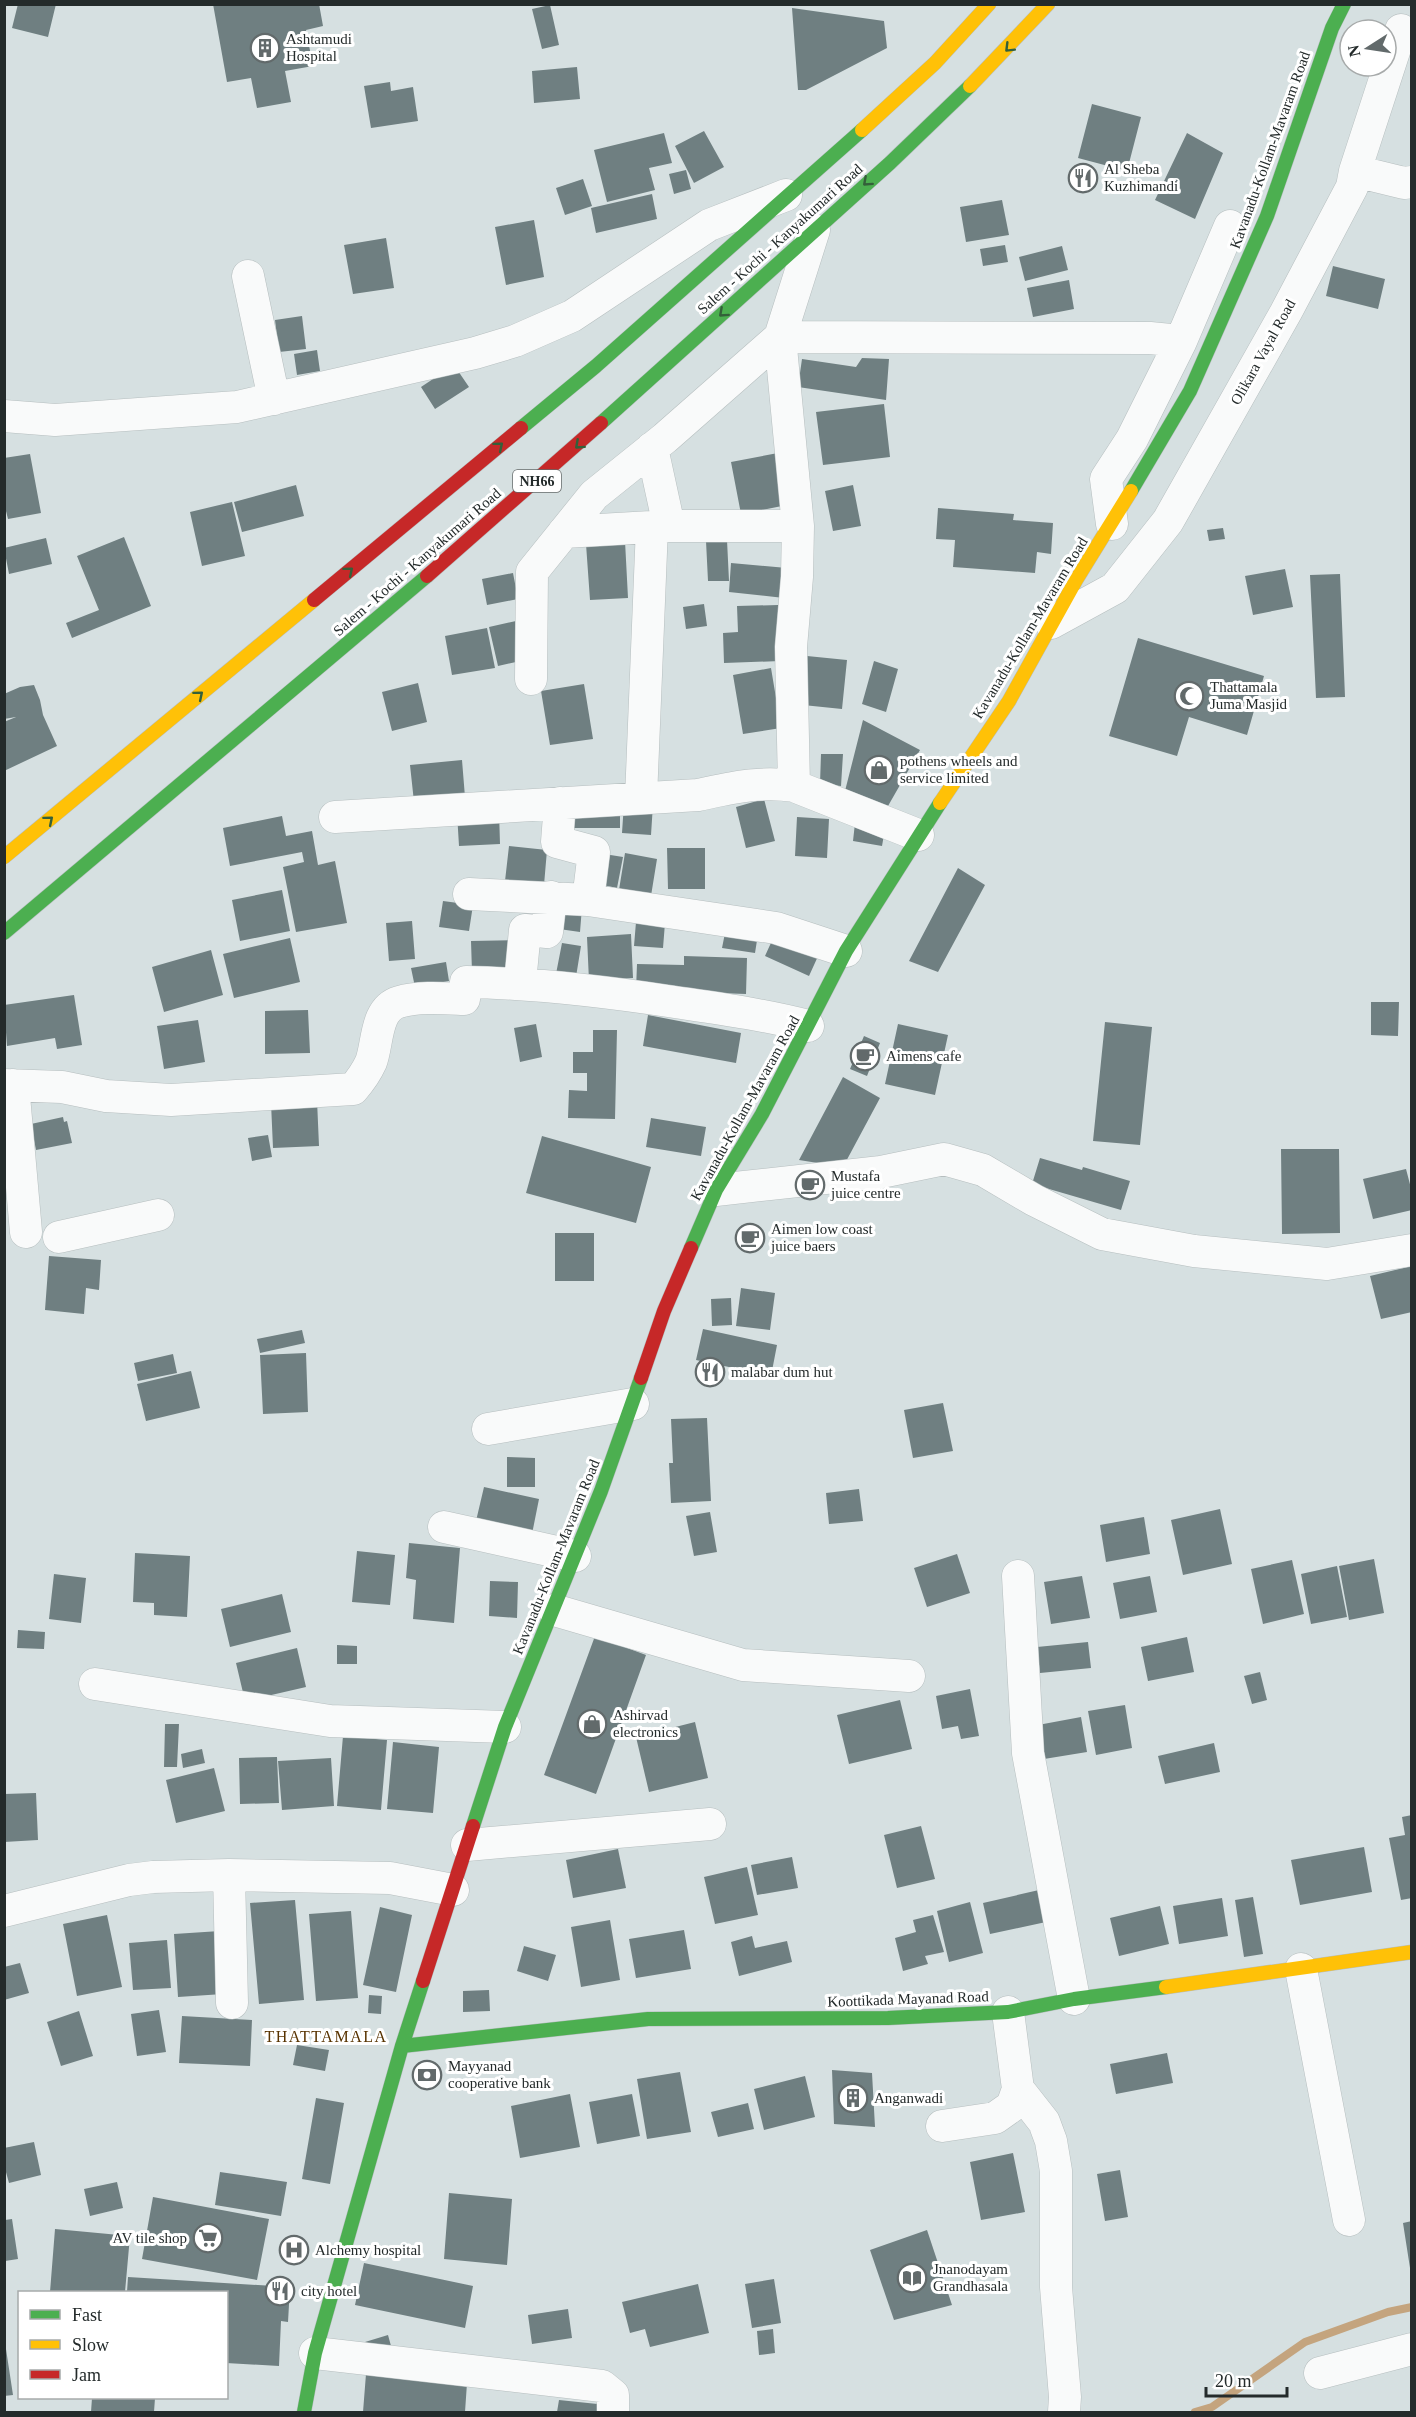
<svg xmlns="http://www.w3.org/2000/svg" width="1416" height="2417" font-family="'Times New Roman',serif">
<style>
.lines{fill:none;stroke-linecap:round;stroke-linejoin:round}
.stream{stroke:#c4a47e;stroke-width:8}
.building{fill:#6f7f81}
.street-casing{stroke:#b6bebf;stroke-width:33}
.fast-casing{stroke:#b6bebf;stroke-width:15}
.slow-casing{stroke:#b6bebf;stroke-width:15}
.jam-casing{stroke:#b6bebf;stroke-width:15}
.street{stroke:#f9fafa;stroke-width:32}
.fast{stroke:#4caf50;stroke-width:14}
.slow{stroke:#ffc107;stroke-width:14}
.jam{stroke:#c62828;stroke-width:14}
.oneway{stroke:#34603a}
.labels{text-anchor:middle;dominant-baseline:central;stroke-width:6;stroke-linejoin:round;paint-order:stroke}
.shield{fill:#fff;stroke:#666b6b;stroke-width:1.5}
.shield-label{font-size:14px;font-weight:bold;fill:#242b2b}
.poi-label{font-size:15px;fill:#242b2b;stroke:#fff;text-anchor:start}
.street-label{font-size:15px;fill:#242b2b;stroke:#fff}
.neighbourhood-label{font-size:16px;letter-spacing:1.5px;fill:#583300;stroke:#fff}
</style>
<rect width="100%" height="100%" fill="#d6e0e1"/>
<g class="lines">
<path class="stream" d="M1195 2412 1212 2407 1305 2342 1388 2312 1412 2307"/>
</g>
<path class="building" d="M18 4H56L48 37 12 28Z
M213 4H319L323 26 306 30 313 66 285 71 291 102 257 108 251 78 227 82Z
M550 5 559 45 542 49 532 9Z
M792 8 884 21 887 48 806 90H798Z
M577 67 580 99 534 103 532 71Z
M390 82 391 91 413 87 418 121 371 128 364 86Z
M1092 104 1141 117 1127 171 1078 158Z
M704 131 724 167 694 183 675 146Z
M664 133 672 163 649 168 655 190 607 202 594 150Z
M1187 133 1223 153 1195 219 1155 200Z
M686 170 691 189 674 194 669 174Z
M583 179 592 206 565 215 556 188Z
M652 194 657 219 596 233 591 208Z
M1002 200 1009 235 966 242 960 207Z
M534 220 544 277 506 285 495 227Z
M386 238 394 288 353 294 344 245Z
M1005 245 1008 262 983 266 980 249Z
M1062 246 1068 270 1025 281 1019 257Z
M1333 266 1385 279 1378 309 1326 296Z
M1069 280 1074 309 1033 317 1027 288Z
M302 316 306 349 279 352 275 320Z
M317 350 320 371 297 375 294 354Z
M862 358 889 359 886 400 798 387 802 359 856 367Z
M454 365 469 387 435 409 421 387Z
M884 404 890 457 823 465 816 412Z
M778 453 787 505 741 514 731 462Z
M30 454 41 513 8 519 4 503V458Z
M296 485 304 516 242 532 234 502Z
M853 485 861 526 833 531 825 491Z
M232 502 245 556 202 566 190 512Z
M938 508 1014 514 1013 520 1053 523 1051 554 1037 552 1035 573 953 567 955 540 936 539Z
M1223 528 1225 539 1209 541 1207 530Z
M124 537 151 606 72 638 66 623 99 610 77 556Z
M46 538 52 564 9 574 4 548Z
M727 540 729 581H708L706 541Z
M625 541 628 598 590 600 586 544Z
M731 563 787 568 784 598 729 592Z
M1285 569 1293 607 1253 615 1245 576Z
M513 573 518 599 487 605 482 579Z
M1340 574 1345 697 1316 698 1310 575Z
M704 604 707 626 686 629 683 607Z
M778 605 780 661 724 663 723 633 738 632 737 606Z
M516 621 525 660 498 666 489 627Z
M487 628 495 668 452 675 445 636Z
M1138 638 1264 676 1247 735 1189 717 1177 756 1109 736Z
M807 656 847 660 842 709 803 705Z
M874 661 898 669 886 712 862 704Z
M771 668 781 728 743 734 733 675Z
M418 683 427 722 392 731 382 692Z
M584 684 593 739 550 745 541 691Z
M34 685 40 700 43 715 57 746 4 771V722L16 717 4 719V694L20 687Z
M863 720 920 750 884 813 845 791Z
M821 754H843L841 786 820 784Z
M462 760 465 797 414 802 410 765Z
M764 799 775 841 746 848 736 807Z
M624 803 653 804 651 835 622 833Z
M567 805H620V828H567Z
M499 811 500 844 459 846 457 813Z
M282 816 286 836 312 831 318 865 335 861 347 923 296 932 283 867 304 862 302 852 230 866 223 828Z
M797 817 829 819 827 858 795 856Z
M855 823 885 829 882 846 853 841Z
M509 846 547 850 544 885 505 881Z
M667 848H705V889H668Z
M598 853 623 857 617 888 593 883Z
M625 853 657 859 650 902 618 896Z
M958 868 985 885 938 972 909 961Z
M282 890 290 931 240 941 232 900Z
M443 901 473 905 469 931 439 927Z
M561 905 582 907 580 932 559 929Z
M412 921 415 959 389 961 386 923Z
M636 922 665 923 663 948 634 946Z
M726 928 758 934 755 953 722 948Z
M631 934 633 978 589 981 587 937Z
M775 934 819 954 809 976 765 956Z
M290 938 300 982 234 998 223 954Z
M517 940 518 971 472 972 471 941Z
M562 943 581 946 575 983 555 979Z
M211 950 223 995 164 1012 152 967Z
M684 956 747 958 746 994 636 990 637 964 684 965Z
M446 962 449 981 415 987 411 968Z
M74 995 82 1045 57 1049 55 1038 7 1046 4 1005Z
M1371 1002H1399L1398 1036 1371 1035Z
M308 1010 310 1053 265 1054V1011Z
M648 1015 741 1033 736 1063 643 1046Z
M198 1020 205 1062 164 1069 157 1026Z
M1105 1022 1152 1027 1140 1145 1093 1141Z
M536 1024 542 1057 520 1062 514 1028Z
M898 1024 948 1035 935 1095 885 1084Z
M593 1030H617L615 1119 568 1118 569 1090 587 1091V1073H573V1052H593Z
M864 1036 880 1043 867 1076 850 1069Z
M843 1077 880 1098 843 1167 799 1160Z
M317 1100 319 1146 273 1148 271 1103Z
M63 1117 64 1122 67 1121 72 1143 36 1150 31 1124Z
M651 1118 706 1127 701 1156 646 1147Z
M268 1135 272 1157 252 1161 248 1138Z
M542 1136 651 1167 636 1223 526 1193Z
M1281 1149H1339L1340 1233 1282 1234Z
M1040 1158 1082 1170 1083 1167 1130 1181 1121 1210 1032 1184Z
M1406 1169 1412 1192V1210L1373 1219 1363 1179Z
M555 1233H594V1281H555Z
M49 1256 101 1260 99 1290 86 1288 84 1314 45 1310Z
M1412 1266V1312L1381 1319 1370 1276Z
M741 1288 775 1293 770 1330 736 1326Z
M731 1298 732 1325 712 1326 711 1299Z
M703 1329 777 1345 771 1376 696 1360Z
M302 1330 305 1343 260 1353 257 1339Z
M306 1353 308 1412 263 1414 260 1355Z
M173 1354 177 1373 138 1381 134 1363Z
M191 1371 200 1408 146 1421 137 1384Z
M943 1403 953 1451 913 1458 904 1410Z
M707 1418 711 1501 671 1503 669 1463H673L671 1419Z
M507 1457 535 1458V1487H507Z
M484 1487 539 1499 532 1534 476 1521Z
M859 1489 863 1521 829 1524 826 1493Z
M1220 1509 1232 1564 1183 1575 1171 1520Z
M710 1512 717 1552 694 1556 686 1516Z
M1144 1517 1150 1554 1106 1562 1100 1525Z
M409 1543 460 1548 454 1623 413 1619 416 1580 406 1578Z
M357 1551 395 1555 390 1605 352 1602Z
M135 1553 190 1556 187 1617 154 1615V1603L133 1602Z
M957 1554 970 1593 927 1607 914 1568Z
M1374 1559 1384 1613 1349 1620 1339 1566Z
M1292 1560 1304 1614 1263 1624 1251 1569Z
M1337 1566 1347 1617 1311 1624 1301 1574Z
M54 1574 86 1578 81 1623 49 1619Z
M1082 1576 1090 1618 1051 1624 1044 1582Z
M1150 1576 1157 1612 1120 1619 1113 1583Z
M490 1581 518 1582 517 1618 489 1616Z
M282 1594 291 1632 230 1647 221 1609Z
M18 1630 45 1632 44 1649 17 1648Z
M595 1636 646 1655 596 1794 544 1775Z
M1187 1637 1194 1672 1148 1681 1141 1647Z
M1088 1642 1091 1668 1040 1673 1037 1647Z
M337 1645 357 1646V1664H337Z
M297 1648 306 1687 245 1701 236 1663Z
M1260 1672 1267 1700 1252 1704 1244 1676Z
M970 1689 979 1736 961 1739 958 1726 942 1729 936 1696Z
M900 1700 912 1749 849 1764 837 1715Z
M1125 1705 1132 1748 1096 1755 1088 1711Z
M1081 1717 1087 1752 1044 1759 1038 1725Z
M695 1722 708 1778 649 1792 636 1737Z
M165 1724H179L177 1767H164Z
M343 1736 387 1740 381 1810 337 1806Z
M393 1742 439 1747 433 1813 387 1809Z
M1214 1743 1220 1772 1165 1784 1158 1756Z
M202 1749 205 1763 183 1768 181 1754Z
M277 1757 279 1803 240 1804 239 1758Z
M331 1758 334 1806 282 1810 278 1761Z
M214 1768 225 1811 176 1823 166 1780Z
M36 1793 38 1840 4 1842V1794Z
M1412 1815V1898L1401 1900 1389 1838 1405 1835 1402 1817Z
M921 1826 935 1879 897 1888 884 1835Z
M1364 1847 1372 1892 1300 1905 1291 1860Z
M618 1849 626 1888 573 1898 566 1860Z
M792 1857 798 1888 757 1895 751 1865Z
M747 1867 758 1915 715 1924 704 1877Z
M1039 1890 1046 1922 990 1934 983 1903Z
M1253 1897 1263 1954 1244 1957 1235 1900Z
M1222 1898 1228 1936 1179 1944 1173 1906Z
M295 1900 304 2000 259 2004 250 1903Z
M970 1902 983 1953 949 1962 937 1911Z
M1160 1906 1169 1944 1119 1956 1110 1918Z
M380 1907 412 1915 396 1992 363 1985Z
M351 1911 358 1998 316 2001 309 1914Z
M107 1915 122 1987 77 1996 63 1924Z
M933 1915 944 1952 925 1956 928 1964 903 1971 895 1938 916 1932 913 1920Z
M610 1920 620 1980 581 1987 571 1927Z
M684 1930 691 1969 636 1978 629 1939Z
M220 1931 223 1994 178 1997 174 1934Z
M752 1936 755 1948 787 1941 792 1962 739 1976 731 1942Z
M167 1940 171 1988 133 1990 129 1943Z
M524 1946 556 1955 548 1981 517 1971Z
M20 1963 29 1993 4 2000V1967Z
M489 1990 490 2011 463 2012V1991Z
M369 1995 382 1996 381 2014 368 2013Z
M159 2010 166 2052 137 2056 131 2014Z
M79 2011 93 2056 61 2066 47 2022Z
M182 2016 252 2020 250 2066 179 2063Z
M297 2045 329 2050 325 2071 293 2065Z
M1167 2053 1173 2083 1116 2094 1110 2064Z
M832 2070 872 2073 875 2127 834 2124Z
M680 2072 691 2132 647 2139 637 2079Z
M805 2076 815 2117 764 2130 754 2089Z
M570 2094 580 2147 520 2158 511 2106Z
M632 2094 640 2136 597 2144 589 2102Z
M316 2098 344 2103 330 2184 302 2179Z
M748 2103 754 2129 718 2137 711 2112Z
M34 2142 41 2175 9 2183 4 2165V2148Z
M1013 2153 1025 2212 981 2220 970 2162Z
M1120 2170 1128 2217 1105 2221 1097 2174Z
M220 2172 287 2182 281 2216 215 2205Z
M117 2182 123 2208 90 2216 84 2189Z
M449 2193 512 2199 507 2265 444 2259Z
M153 2197 269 2219 257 2280 142 2259Z
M12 2219 18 2259 5 2261V2220Z
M1412 2221V2268H1410L1403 2223Z
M55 2229 130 2236 125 2292H50Z
M927 2230 952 2305 894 2320 870 2250Z
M364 2263 473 2286 465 2328 355 2305Z
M128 2277 290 2287 288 2322 281 2321 279 2366 226 2363V2292H127Z
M774 2279 781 2323 752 2328 745 2284Z
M698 2284 709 2333 650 2347 645 2329 630 2333 622 2302Z
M568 2309 572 2338 532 2344 528 2315Z
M773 2329 775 2353 759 2355 757 2331Z
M388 2335 396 2364 373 2370 365 2342Z
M4 2336 13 2395 4 2396Z
M366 2374 467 2383 465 2412H363Z
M92 2398H155L154 2412H91Z
M559 2400 607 2405 606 2412H557Z"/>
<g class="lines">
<g class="street-casing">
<path id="street" d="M1355 171 1404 183 1412 182
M248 276 274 399
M1181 341 1230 226
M4 416 55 420 237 407 475 353 515 341 572 316 709 225 786 195
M652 448 669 526
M564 532 669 526H798
M1051 623 1115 588 1168 521 1286 312 1352 187 1355 171 1401 30
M531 679 532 572 594 495 665 438 780 337 1150 338 1181 341 1132 439 1106 479 1112 524
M794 786 791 647 797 577 798 526 780 337 814 230
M641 798 652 527
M560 803 557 842 594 852 588 900
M335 817 698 795C732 788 759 781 794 786L918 835
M469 894 588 900 776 928 846 951
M520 983 525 930 547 932 551 897
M4 1085 62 1087 106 1096 171 1100 353 1089C361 1080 366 1073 371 1062 378 1044 375 1009 399 1002 419 996 443 998 464 999L466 982C534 983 601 991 668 1001 715 1008 762 1014 808 1026
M13 1085 26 1232
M716 1190 881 1172 944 1159 983 1170 1034 1200 1102 1234 1194 1251 1327 1264 1412 1250
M59 1237 158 1215
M488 1429 633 1404
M444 1527 575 1556
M1018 1576 1028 1753 1074 1999
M554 1610 743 1665 909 1676
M95 1684 330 1721 505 1727
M467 1845 710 1824
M229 1875 232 2003
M4 1911 129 1880 153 1877 229 1875 390 1878 453 1890
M1301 1969 1349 2220
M1008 2012 1018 2089 1044 2122 1051 2141 1056 2171V2287L1065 2397 1064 2412
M942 2126 995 2118 1012 2106 1018 2089
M315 2353 602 2386 613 2395V2412
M1320 2373 1412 2349"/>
</g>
<g class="fast-casing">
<path id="fast" d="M601 423 890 163 970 86
M521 428 596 366 862 130
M1131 491 1190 391 1267 216 1332 28 1344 4
M4 933 427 576
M691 1248 716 1190 762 1114 846 951 940 803
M473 1826 505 1727 601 1491 641 1378
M402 2046 648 2019 888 2018 1008 2012 1074 1999 1166 1987
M304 2412 315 2353 402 2046 423 1981"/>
</g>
<g class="slow-casing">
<path id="slow" d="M970 86 1048 4
M862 130 935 63 989 4
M940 803 1009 701 1076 580 1131 491
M4 857 314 600
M1166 1987 1412 1952"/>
</g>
<g class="jam-casing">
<path id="jam" d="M427 576 601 423
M314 600 521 428
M641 1378 664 1311 691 1248
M423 1981 473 1826"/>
</g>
<use href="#street" class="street"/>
<use href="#fast" class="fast"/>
<use href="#slow" class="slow"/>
<use href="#jam" class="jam"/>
</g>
<defs><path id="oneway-chevron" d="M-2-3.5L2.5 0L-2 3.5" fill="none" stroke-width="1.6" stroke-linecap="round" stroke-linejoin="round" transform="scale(1.5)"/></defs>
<g class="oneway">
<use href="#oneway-chevron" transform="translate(1009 48) rotate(135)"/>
<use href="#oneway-chevron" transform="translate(867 182) rotate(138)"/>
<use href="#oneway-chevron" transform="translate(723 313) rotate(138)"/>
<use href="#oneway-chevron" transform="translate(579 445) rotate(138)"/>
<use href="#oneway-chevron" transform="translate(499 446) rotate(-40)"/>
<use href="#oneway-chevron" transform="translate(349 571) rotate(-40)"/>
<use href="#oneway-chevron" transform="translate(199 695) rotate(-40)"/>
<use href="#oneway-chevron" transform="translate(49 820) rotate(-40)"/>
</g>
<defs>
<g id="building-ring" transform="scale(1.5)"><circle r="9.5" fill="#fff" stroke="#626a6b" stroke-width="1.5"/><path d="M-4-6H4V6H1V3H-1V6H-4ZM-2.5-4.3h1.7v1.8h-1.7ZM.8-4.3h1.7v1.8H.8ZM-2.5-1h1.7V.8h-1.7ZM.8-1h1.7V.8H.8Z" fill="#626a6b"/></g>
<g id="restaurant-ring" transform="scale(1.5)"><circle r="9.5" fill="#fff" stroke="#626a6b" stroke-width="1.5"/><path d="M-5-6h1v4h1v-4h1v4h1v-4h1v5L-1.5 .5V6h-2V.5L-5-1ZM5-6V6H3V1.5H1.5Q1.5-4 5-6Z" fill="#626a6b"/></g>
<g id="mosque-ring" transform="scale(1.5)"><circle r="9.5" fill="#fff" stroke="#626a6b" stroke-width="1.5"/><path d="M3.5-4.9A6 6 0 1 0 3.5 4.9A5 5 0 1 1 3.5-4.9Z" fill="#626a6b"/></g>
<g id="shop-ring" transform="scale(1.5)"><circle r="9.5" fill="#fff" stroke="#626a6b" stroke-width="1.5"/><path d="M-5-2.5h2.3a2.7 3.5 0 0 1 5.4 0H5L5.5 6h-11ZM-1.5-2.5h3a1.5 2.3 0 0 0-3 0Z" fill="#626a6b"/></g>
<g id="cafe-ring" transform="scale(1.5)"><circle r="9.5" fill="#fff" stroke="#626a6b" stroke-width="1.5"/><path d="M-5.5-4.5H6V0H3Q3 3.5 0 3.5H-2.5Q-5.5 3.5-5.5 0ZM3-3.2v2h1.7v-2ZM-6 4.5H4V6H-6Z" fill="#626a6b"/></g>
<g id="bank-ring" transform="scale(1.5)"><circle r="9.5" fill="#fff" stroke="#626a6b" stroke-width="1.5"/><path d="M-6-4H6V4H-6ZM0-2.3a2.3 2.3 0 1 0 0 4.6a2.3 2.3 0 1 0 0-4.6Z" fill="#626a6b"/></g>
<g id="supermarket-ring" transform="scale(1.5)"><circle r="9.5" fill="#fff" stroke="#626a6b" stroke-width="1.5"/><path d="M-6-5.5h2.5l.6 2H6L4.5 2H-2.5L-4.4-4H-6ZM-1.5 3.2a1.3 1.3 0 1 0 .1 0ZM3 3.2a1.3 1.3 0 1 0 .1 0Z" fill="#626a6b"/></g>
<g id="hospital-ring" transform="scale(1.5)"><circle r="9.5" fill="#fff" stroke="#626a6b" stroke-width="1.5"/><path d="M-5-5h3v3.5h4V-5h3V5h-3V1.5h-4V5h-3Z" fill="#626a6b"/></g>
<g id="library-ring" transform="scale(1.5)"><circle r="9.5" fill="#fff" stroke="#626a6b" stroke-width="1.5"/><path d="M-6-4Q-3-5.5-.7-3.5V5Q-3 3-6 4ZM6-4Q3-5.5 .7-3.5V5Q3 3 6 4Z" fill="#626a6b"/></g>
</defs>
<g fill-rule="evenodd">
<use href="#building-ring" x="265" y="48"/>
<use href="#restaurant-ring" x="1083" y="178"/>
<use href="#mosque-ring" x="1189" y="696"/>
<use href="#shop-ring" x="879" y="770"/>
<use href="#cafe-ring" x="865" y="1056"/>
<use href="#cafe-ring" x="810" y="1185"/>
<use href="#cafe-ring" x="750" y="1238"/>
<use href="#restaurant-ring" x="710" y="1372"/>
<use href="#shop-ring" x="592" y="1724"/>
<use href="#bank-ring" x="427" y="2075"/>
<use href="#building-ring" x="853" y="2098"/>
<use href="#supermarket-ring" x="208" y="2238"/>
<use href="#hospital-ring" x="294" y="2250"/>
<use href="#library-ring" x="912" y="2278"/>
<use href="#restaurant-ring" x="280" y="2291"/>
</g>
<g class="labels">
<rect class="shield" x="513" y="470" width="48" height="22" rx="4.5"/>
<g class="shield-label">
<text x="537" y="481">NH66</text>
</g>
<g class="poi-label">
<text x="286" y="39">Ashtamudi<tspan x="286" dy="17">Hospital</tspan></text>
<text x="1104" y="169">Al Sheba<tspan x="1104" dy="17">Kuzhimandi</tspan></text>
<text x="1210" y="687">Thattamala<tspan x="1210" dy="17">Juma Masjid</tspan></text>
<text x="900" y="761">pothens wheels and<tspan x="900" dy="17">service limited</tspan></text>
<text x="886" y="1056">Aimens cafe</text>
<text x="831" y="1176">Mustafa<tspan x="831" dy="17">juice centre</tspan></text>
<text x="771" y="1229">Aimen low coast<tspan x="771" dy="17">juice baers</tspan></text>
<text x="731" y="1372">malabar dum hut</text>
<text x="613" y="1715">Ashirvad<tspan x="613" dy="17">electronics</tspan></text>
<text x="448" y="2066">Mayyanad<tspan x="448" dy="17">cooperative bank</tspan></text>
<text x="874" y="2098">Anganwadi</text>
<text x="187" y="2238" text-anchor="end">AV tile shop</text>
<text x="315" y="2250">Alchemy hospital</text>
<text x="933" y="2269">Jnanodayam<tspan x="933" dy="17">Grandhasala</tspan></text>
<text x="301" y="2291">city hotel</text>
</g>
<g class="street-label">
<text transform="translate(1270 150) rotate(-70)">Kavanadu-Kollam-Mavaram Road</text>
<text transform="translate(780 239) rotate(-42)">Salem - Kochi - Kanyakumari Road</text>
<text transform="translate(1263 352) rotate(-61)">Olikara Vayal Road</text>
<text transform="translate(417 562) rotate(-41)">Salem - Kochi - Kanyakumari Road</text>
<text transform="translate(1030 628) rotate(-59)">Kavanadu-Kollam-Mavaram Road</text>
<text transform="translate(745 1108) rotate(-61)">Kavanadu-Kollam-Mavaram Road</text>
<text transform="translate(556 1557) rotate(-68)">Kavanadu-Kollam-Mavaram Road</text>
<text transform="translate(908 1999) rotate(-2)">Koottikada Mayanad Road</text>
</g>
<g class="neighbourhood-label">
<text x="326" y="2036">THATTAMALA</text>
</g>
</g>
<rect width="1416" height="2417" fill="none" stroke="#242b2b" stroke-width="12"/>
<rect x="18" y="2291" width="210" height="108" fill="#ffffff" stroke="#a7aaaa" stroke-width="1.5"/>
<rect x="30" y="2310" width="30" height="9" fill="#4caf50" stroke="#a7aaaa" stroke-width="1.5"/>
<text x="72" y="2321" font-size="18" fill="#242b2b">Fast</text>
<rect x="30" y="2340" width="30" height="9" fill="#ffc107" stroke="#a7aaaa" stroke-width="1.5"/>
<text x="72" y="2351" font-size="18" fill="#242b2b">Slow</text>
<rect x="30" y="2370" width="30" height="9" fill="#c62828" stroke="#a7aaaa" stroke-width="1.5"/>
<text x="72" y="2381" font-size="18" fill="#242b2b">Jam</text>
<g transform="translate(1368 48) rotate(258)"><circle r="28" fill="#ffffff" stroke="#a7aaaa" stroke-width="1.5"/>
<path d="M0-4.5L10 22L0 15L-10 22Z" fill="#626a6b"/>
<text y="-9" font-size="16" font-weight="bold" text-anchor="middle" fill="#242b2b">N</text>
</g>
<path d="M1206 2387v9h81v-9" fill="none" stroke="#242b2b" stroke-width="3"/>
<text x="1215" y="2387" font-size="18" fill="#242b2b" stroke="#ffffff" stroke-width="4.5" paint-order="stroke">20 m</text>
</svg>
